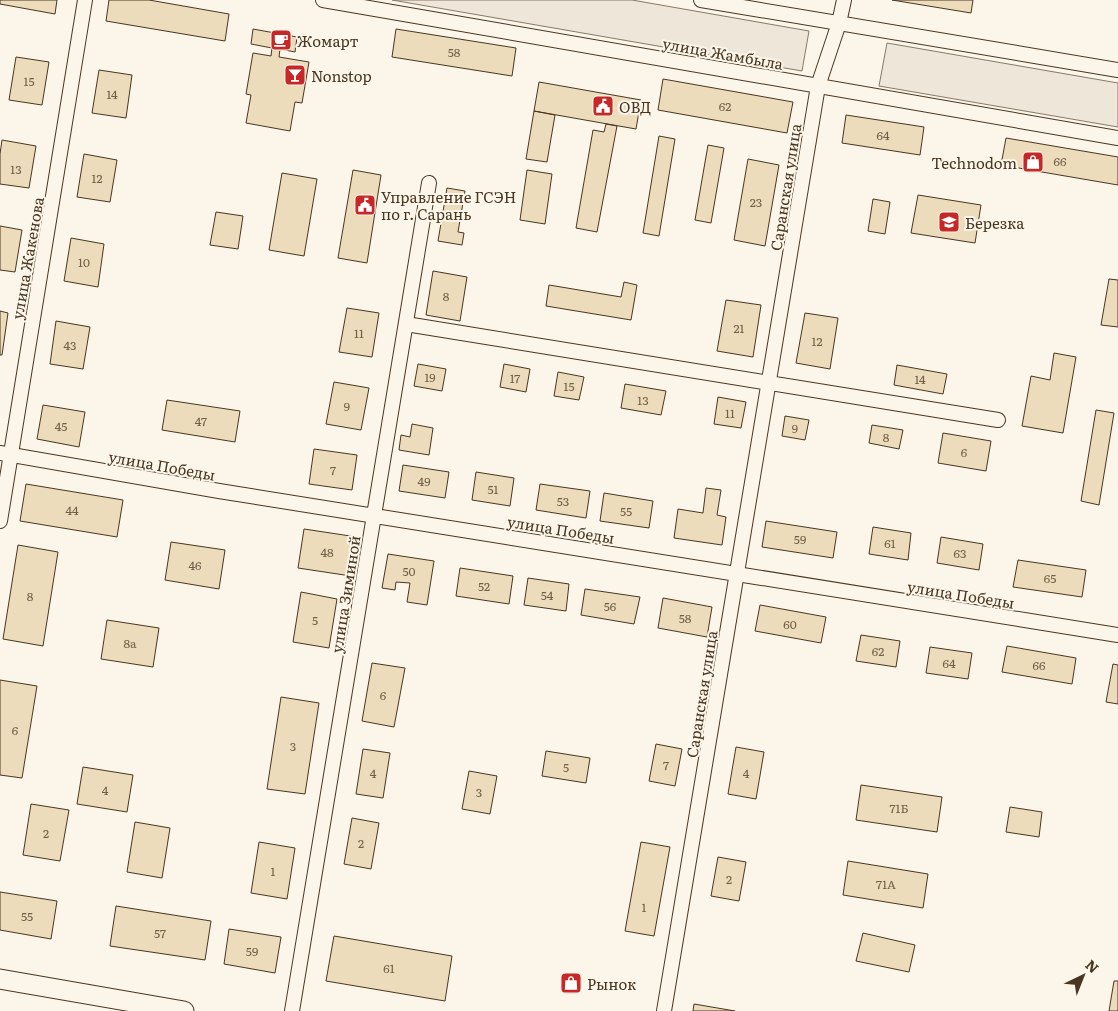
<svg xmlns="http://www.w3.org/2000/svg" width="1118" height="1011" font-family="Literata,serif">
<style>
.green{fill:#ede6d9;stroke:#887966}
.building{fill:#ecdcbc;stroke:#4a3520}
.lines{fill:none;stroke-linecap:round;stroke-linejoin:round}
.street-casing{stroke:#4a3520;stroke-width:16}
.secondary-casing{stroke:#4a3520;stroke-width:21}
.street{stroke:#fbf6e9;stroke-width:14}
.secondary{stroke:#fbf6e9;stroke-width:19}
.labels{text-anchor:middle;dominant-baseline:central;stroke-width:4;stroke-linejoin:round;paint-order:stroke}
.number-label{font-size:12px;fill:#725f47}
.poi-label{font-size:15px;fill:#4a3520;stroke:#fbf6e9;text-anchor:start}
.street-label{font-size:15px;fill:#4a3520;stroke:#fbf6e9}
</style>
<rect width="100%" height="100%" fill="#fbf6e9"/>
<path class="green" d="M392 0H632L809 31 802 71Z
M887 43 1118 83V127L879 86Z"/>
<path class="building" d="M0 0H57L55 14 0 4Z
M109 0H149L229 14 225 41 106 21Z
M892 0H973L971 13Z
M253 29 297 37 295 52 280 49 279 57 309 62 302 103 295 102 290 131 246 123 251 95 246 94 253 53 271 56 272 48 251 44Z
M396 29 516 48 512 76 392 57Z
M16 57 49 62 42 105 9 100Z
M99 70 132 75 126 118 92 113Z
M663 79 793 102 787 133 658 110Z
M539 82 641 100 636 129 534 111Z
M534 111 555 115 547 162 526 159Z
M846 115 924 127 920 155 842 143Z
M606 124 617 126 597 232 576 228 593 130 604 132Z
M659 136 675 139 659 236 643 233Z
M1006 138 1118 157V185L1001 165Z
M2 140 36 146 29 188 0 184V154Z
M708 145 724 148 711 223 695 220Z
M84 154 117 160 110 202 77 197Z
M748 159 779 165 765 246 734 240Z
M353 170 381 175 367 263 338 258Z
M527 170 552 174 545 224 520 220Z
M282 173 317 179 304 256 269 250Z
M447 188 465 191 458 232 464 233 462 245 438 241Z
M918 195 981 205 975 243 911 233Z
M873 199 890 202 885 234 868 231Z
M216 212 243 216 238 249 210 245Z
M0 226 22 230 15 272 0 270Z
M71 238 104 244 98 287 64 281Z
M433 271 467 277 460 321 426 315Z
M1109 279 1118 280V327L1101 325Z
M624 282 637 285 631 320 546 306 549 285 621 297Z
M726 300 761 305 753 357 717 351Z
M347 308 379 313 372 357 339 352Z
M0 311 8 313 2 355H0Z
M805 313 838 318 830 369 796 363Z
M56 321 90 327 83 369 50 364Z
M1054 353 1076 357 1063 433 1022 426 1031 376 1050 380Z
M418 364 446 369 442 391 414 386Z
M504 364 530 369 526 392 500 387Z
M897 365 947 374 943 394 894 385Z
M558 372 584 377 579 400 554 396Z
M334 382 369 388 361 430 326 424Z
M625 384 666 391 661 415 621 408Z
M718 397 746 402 741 428 714 424Z
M167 400 240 411 235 442 162 430Z
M43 405 85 412 79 447 37 439Z
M1096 410 1114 413 1099 505 1081 501Z
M785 416 809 420 805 440 782 436Z
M412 424 433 428 429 455 399 450 401 435 410 437Z
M872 425 903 430 899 449 869 443Z
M943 433 991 441 986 471 938 463Z
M314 449 357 455 352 490 309 484Z
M403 465 449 472 445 498 399 491Z
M476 472 514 478 510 506 472 500Z
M26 484 123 500 117 537 20 521Z
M540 484 590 491 586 518 536 510Z
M706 488 721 490 717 515 726 517 722 545 674 538 678 509 703 513Z
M604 493 653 501 649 528 600 521Z
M766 521 837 532 833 558 762 547Z
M873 527 911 533 908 560 869 554Z
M304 529 357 537 351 576 298 568Z
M941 537 983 544 979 570 937 563Z
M171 542 225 550 219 589 165 580Z
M18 545 58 552 43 646 3 639Z
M388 554 434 561 427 605 407 602 410 583 396 582 395 590 382 588Z
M1018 560 1086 570 1082 597 1013 587Z
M460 568 513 576 509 604 456 596Z
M528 578 569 584 566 611 524 605Z
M585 589 640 597 634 624 581 615Z
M301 592 337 599 329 648 293 642Z
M663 598 712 607 707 637 658 628Z
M760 605 826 617 821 643 755 631Z
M107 620 159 628 153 667 101 659Z
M861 635 900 641 896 667 856 661Z
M1007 646 1076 658 1072 684 1002 672Z
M930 647 972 653 968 679 926 673Z
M372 663 405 668 394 727 362 721Z
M1113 664 1118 665V704L1106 702Z
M0 680 37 686 22 778 0 775Z
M281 697 319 703 305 794 267 789Z
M656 744 682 749 675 786 649 781Z
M736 747 764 752 756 799 728 794Z
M363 749 390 753 383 798 356 794Z
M546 751 590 758 586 783 542 776Z
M83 767 133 775 127 812 77 804Z
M469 771 497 776 490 814 462 809Z
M861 785 942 797 937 832 856 820Z
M31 804 69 810 60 861 23 855Z
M1010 807 1042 812 1039 837 1006 832Z
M352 818 379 823 371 869 344 864Z
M135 822 170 828 162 878 127 872Z
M259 842 295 848 287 899 251 893Z
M641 842 670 847 654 936 625 931Z
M718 857 746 862 739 901 711 896Z
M848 861 928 874 923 908 843 895Z
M0 892 57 901 51 939 0 930Z
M116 906 211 921 205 960 110 946Z
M229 929 281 937 275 973 224 964Z
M863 933 915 945 909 972 856 961Z
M334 936 452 956 445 1001 326 981Z
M1114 981H1118V1011H1109Z
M694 1004 735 1011H693Z"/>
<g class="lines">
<g class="street-casing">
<path id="street" d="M323 0 1118 138
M701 0 1118 70
M406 324 998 420
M0 453 219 491 1118 635
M0 521 85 0
M292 1011 429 183
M664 1011 818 86 839 23 844 0"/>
</g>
<g class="secondary-casing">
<path id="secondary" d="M0 979 184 1011"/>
</g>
<use href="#street" class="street"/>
<use href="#secondary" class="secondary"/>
</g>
<defs>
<g id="cafe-square" transform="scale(1.125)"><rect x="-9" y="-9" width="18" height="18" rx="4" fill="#c62828" stroke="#fbf6e9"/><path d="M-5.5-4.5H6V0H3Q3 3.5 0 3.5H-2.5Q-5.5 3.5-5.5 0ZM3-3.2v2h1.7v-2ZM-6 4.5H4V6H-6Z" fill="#fff"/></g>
<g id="bar-square" transform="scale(1.125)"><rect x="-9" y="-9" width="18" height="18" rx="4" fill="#c62828" stroke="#fbf6e9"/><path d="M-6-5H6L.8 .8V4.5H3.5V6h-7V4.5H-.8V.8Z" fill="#fff"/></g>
<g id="civic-square" transform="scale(1.125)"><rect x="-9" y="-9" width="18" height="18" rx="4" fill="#c62828" stroke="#fbf6e9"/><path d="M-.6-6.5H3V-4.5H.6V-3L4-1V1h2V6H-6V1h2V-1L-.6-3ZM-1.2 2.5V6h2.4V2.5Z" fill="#fff"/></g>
<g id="shop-square" transform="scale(1.125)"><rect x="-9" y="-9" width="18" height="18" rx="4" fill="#c62828" stroke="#fbf6e9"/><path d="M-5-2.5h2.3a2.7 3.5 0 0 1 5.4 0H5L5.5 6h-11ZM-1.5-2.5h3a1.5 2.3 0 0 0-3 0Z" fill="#fff"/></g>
<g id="school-square" transform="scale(1.125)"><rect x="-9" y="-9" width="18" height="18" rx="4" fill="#c62828" stroke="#fbf6e9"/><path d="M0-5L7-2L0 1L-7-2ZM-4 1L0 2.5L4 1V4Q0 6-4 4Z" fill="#fff"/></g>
</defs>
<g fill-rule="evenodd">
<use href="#cafe-square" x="281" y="40"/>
<use href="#bar-square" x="295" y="75"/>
<use href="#civic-square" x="603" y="106"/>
<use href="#shop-square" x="1033" y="162"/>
<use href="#civic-square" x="365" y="205"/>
<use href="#school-square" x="949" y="222"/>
<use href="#shop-square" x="571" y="983"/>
</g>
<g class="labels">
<g class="number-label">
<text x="454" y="52">58</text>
<text x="29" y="81">15</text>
<text x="112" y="94">14</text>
<text x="725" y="106">62</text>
<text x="883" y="135">64</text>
<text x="1060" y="161">66</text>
<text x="16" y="169">13</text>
<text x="97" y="178">12</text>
<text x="756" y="202">23</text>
<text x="84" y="262">10</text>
<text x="446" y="296">8</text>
<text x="739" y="328">21</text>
<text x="359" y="333">11</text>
<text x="817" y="341">12</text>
<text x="70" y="345">43</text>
<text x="430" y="377">19</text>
<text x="515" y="378">17</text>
<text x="920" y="379">14</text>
<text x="569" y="386">15</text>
<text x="643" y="400">13</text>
<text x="347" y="406">9</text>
<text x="730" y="413">11</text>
<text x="201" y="421">47</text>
<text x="61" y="426">45</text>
<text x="795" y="428">9</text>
<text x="886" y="437">8</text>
<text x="964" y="452">6</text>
<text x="333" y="470">7</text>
<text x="424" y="481">49</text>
<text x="493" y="489">51</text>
<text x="563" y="501">53</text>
<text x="72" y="510">44</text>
<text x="626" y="511">55</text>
<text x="800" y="539">59</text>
<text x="890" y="543">61</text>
<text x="327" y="552">48</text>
<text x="960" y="553">63</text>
<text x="195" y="565">46</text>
<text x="409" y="571">50</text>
<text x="1050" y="578">65</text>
<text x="484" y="586">52</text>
<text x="547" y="595">54</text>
<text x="30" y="596">8</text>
<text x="610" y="606">56</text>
<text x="685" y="618">58</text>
<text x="315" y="620">5</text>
<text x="790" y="624">60</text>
<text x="130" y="643">8а</text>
<text x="878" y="651">62</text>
<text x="949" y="663">64</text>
<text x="1039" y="665">66</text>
<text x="383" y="695">6</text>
<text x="15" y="730">6</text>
<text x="293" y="746">3</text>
<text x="666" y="765">7</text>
<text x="566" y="767">5</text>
<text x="373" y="773">4</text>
<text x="746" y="773">4</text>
<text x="105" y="790">4</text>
<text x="479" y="792">3</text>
<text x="899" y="808">71Б</text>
<text x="46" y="833">2</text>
<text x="361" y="843">2</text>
<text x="273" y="871">1</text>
<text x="729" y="879">2</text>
<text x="886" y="884">71А</text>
<text x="644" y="907">1</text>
<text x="27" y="916">55</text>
<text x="160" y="933">57</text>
<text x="252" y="951">59</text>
<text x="389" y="968">61</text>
</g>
<g class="poi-label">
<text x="297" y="40">Жомарт</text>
<text x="311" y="75">Nonstop</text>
<text x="619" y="106">ОВД</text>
<text x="1017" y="162" text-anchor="end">Technodom</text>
<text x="381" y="196">Управление ГСЭН<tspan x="381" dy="17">по г. Сарань</tspan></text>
<text x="965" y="222">Березка</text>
<text x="587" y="983">Рынок</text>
</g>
<g class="street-label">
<text transform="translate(723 53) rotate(10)">улица Жамбыла</text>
<text transform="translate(785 187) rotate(-81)">Саранская улица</text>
<text transform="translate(27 258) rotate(-80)">улица Жакенова</text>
<text transform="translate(162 465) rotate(10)">улица Победы</text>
<text transform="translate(561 529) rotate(9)">улица Победы</text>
<text transform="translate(345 594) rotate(-81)">улица Зиминой</text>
<text transform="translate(961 594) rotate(9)">улица Победы</text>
<text transform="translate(701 694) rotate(-81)">Саранская улица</text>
</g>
</g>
<g transform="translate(1083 976) rotate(43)" stroke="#fbf6e9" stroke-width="4" paint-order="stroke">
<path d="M0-4L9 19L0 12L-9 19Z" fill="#4a3520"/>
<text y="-8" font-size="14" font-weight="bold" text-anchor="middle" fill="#4a3520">N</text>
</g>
</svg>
